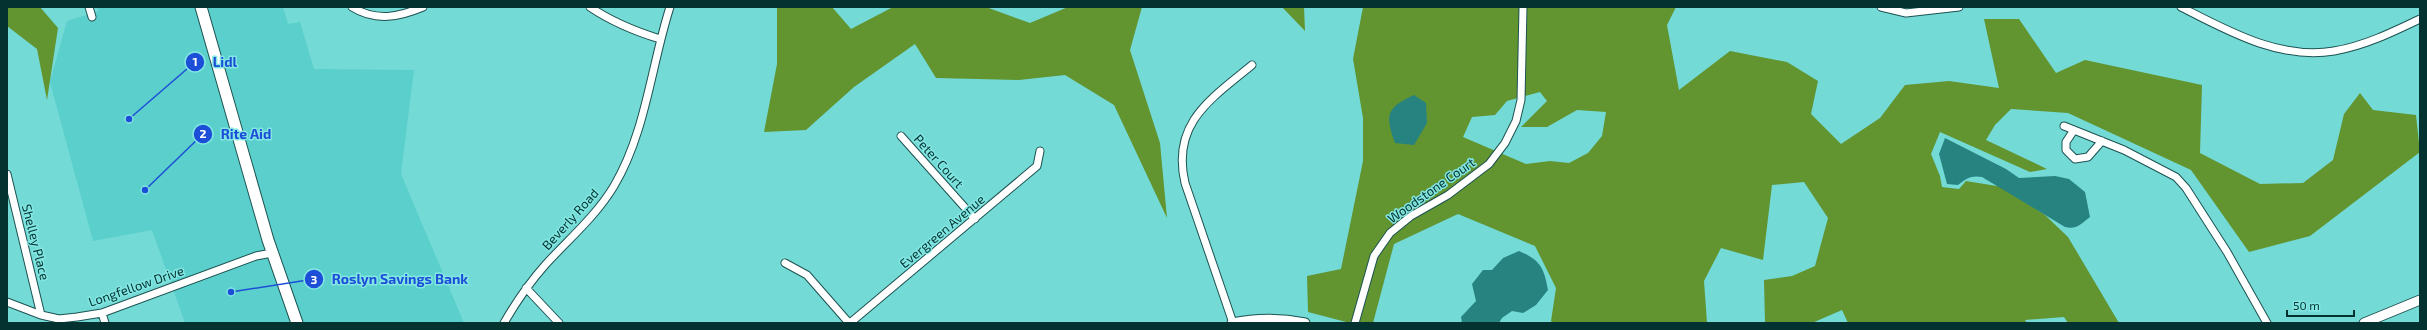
<svg xmlns="http://www.w3.org/2000/svg" width="2427" height="330" font-family="'Exo 2',sans-serif">
<style>
.built{fill:#5acfcb}
.forest{fill:#629430;fill-rule:evenodd}
.water{fill:#268380}
.lines{fill:none;stroke-linecap:round;stroke-linejoin:round}
.minor-casing{stroke:#1c5352;stroke-width:9}
.tertiary-casing{stroke:#1c5352;stroke-width:11}
.primary-casing{stroke:#1c5352;stroke-width:13}
.minor{stroke:#fff;stroke-width:7}
.tertiary{stroke:#fff;stroke-width:9}
.primary{stroke:#fff;stroke-width:11}
.labels{text-anchor:middle;dominant-baseline:central;stroke-width:3;stroke-linejoin:round;paint-order:stroke}
.street-label{font-size:13px;fill:#033231;stroke:#82e7e3}
.leader{fill:none;stroke:#1d4ed8;stroke-width:1.5}
.callout-dot{fill:#1d4ed8;stroke:#82e7e3;stroke-width:1.5}
.mark-label{font-size:12px;text-anchor:middle;font-weight:bold;fill:#fff}
.callout-label{font-size:14px;text-anchor:middle;font-weight:bold;fill:#1d4ed8;stroke:#82e7e3;stroke-width:3;stroke-linejoin:round;paint-order:stroke}
</style>
<rect width="100%" height="100%" fill="#74dad6"/>
<path class="built" d="M97 7H283L288 24 300 22 314 69 414 70 401 174 464 323H185L152 230 93 241 50 82 67 21 99 11Z"/>
<path class="forest" d="M7 7H40L58 28 47 100 37 49 7 26Z
M777 7H832L851 29 893 7H986L1030 23 1068 7H1142L1130 50 1160 143 1167 218 1114 105 1065 75 1019 80 936 78 915 44 854 87 806 130 764 132 777 64Z
M1282 7H1304L1305 31Z
M1363 7H1676L1667 25 1679 90 1730 51 1787 62 1818 81 1811 114 1841 144 1880 118 1905 85 1949 81 1999 88 1984 19H2019L2056 73 2085 60 2202 85 2200 153 2260 184 2303 183 2333 160 2344 114 2360 93 2373 110 2416 115 2420 152 2310 236 2249 252 2191 170 2068 113 2011 109 1995 125 1986 140 2047 169 2030 172 1940 132 1931 154 1940 176 1942 187 1959 189 1966 181 2003 187 2045 215 2068 237 2119 323H2068L2064 317 2025 320 2027 323H1848L1842 310 1812 323H1765L1764 280 1792 276 1815 266 1828 218 1804 182 1772 185 1763 260 1721 248 1704 281 1707 323H1553L1551 321 1556 288 1535 246 1458 214 1394 244 1373 323H1350L1308 312 1307 276 1341 269 1363 161V118L1353 59ZM1540 92 1547 101 1521 127H1547L1577 110 1606 112 1602 136 1588 153 1569 163 1550 161 1526 164 1463 137 1472 117 1495 115 1507 101Z"/>
<path class="water" d="M1414 95 1426 103 1427 123 1414 145 1395 143C1385 115 1386 108 1414 95Z
M1945 138 2006 169 2019 178 2055 176 2069 179 2085 192 2090 217C2081 224 2076 230 2065 227L1982 177C1972 175 1966 178 1958 185L1947 184 1939 154Z
M1519 251C1540 260 1544 267 1548 290L1536 305 1523 313 1512 311 1502 318 1499 323H1462L1461 317 1476 301 1472 284 1483 270H1492L1503 258Z"/>
<g class="lines">
<g class="minor-casing">
<path id="minor" d="M89 7 92 17
M352 7C376 22 399 17 423 7
M590 7C612 22 634 31 660 39
M1881 7 1906 13 1959 7
M2181 7C2228 31 2279 60 2334 51 2364 46 2393 32 2420 19
M2064 126 2124 150 2176 177 2186 188 2227 252 2267 323
M2074 130 2066 142V150L2075 159 2088 157 2102 141
M901 136 975 219
M7 174 41 315
M785 263 807 275 849 323
M526 288 559 323
M7 302 41 315 59 319 77 317 102 313 256 256 272 253
M102 313 105 323
M504 323C516 302 530 282 546 264 570 238 596 216 614 186 646 132 651 66 670 7
M850 323 1037 166 1040 151
M1233 323 1185 183C1171 123 1211 99 1252 65
M1355 323 1374 256 1390 233 1411 216 1448 195 1489 164 1505 143 1516 121 1521 100 1523 7"/>
</g>
<g class="tertiary-casing">
<path id="tertiary" d="M1232 323C1256 318 1281 318 1305 323
M2364 323 2420 300"/>
</g>
<g class="primary-casing">
<path id="primary" d="M201 7 268 240 297 323"/>
</g>
<use href="#minor" class="minor"/>
<use href="#tertiary" class="tertiary"/>
<use href="#primary" class="primary"/>
</g>
<g class="labels">
<g class="street-label">
<text transform="translate(939 161) rotate(48)">Peter Court</text>
<text transform="translate(1431 190) rotate(-35)">Woodstone Court</text>
<text transform="translate(570 219) rotate(-48)">Beverly Road</text>
<text transform="translate(942 231) rotate(-40)">Evergreen Avenue</text>
<text transform="translate(36 242) rotate(76)">Shelley Place</text>
<text transform="translate(136 286) rotate(-19)">Longfellow Drive</text>
</g>
</g>
<path class="leader" d="M129 119L195 62M145 190L203 134M231 292L314 279"/>
<g class="callout-dot">
<circle cx="129" cy="119" r="4"/>
<circle cx="145" cy="190" r="4"/>
<circle cx="231" cy="292" r="4"/>
<circle cx="195" cy="62" r="10"/>
<circle cx="203" cy="134" r="10"/>
<circle cx="314" cy="279" r="10"/>
</g>
<g class="mark-label">
<text x="195" y="66">1</text>
<text x="203" y="138">2</text>
<text x="314" y="284">3</text>
</g>
<g class="callout-label">
<text x="225" y="67">Lidl</text>
<text x="246" y="139">Rite Aid</text>
<text x="400" y="284">Roslyn Savings Bank</text>
</g>
<rect width="2427" height="330" fill="none" stroke="#033231" stroke-width="16"/>
<path d="M2287 310v6h67v-6" fill="none" stroke="#033231" stroke-width="2"/>
<text x="2293" y="310" font-size="12" fill="#033231" stroke="#82e7e3" stroke-width="3" paint-order="stroke">50 m</text>
</svg>
